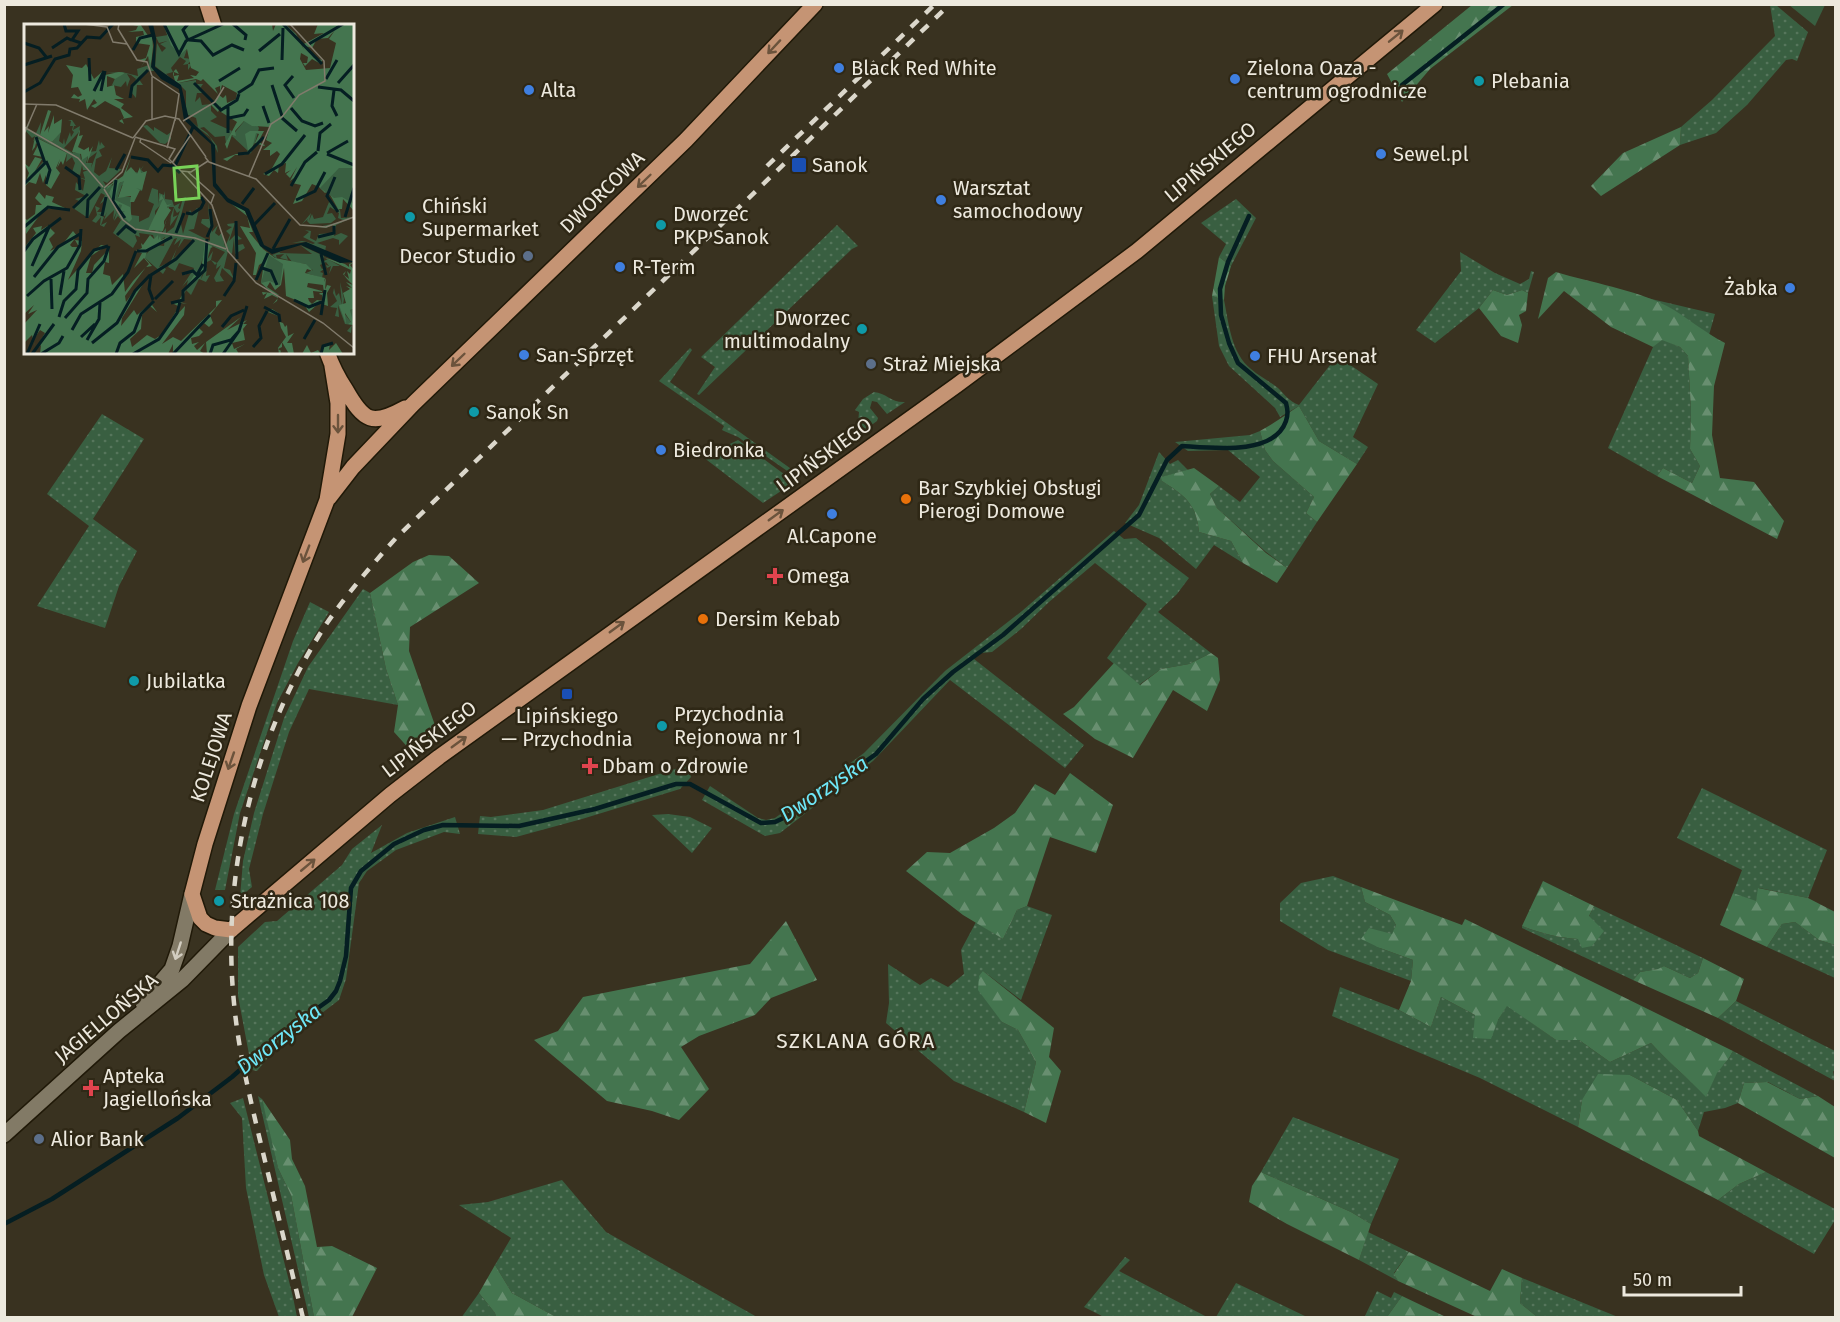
<svg xmlns="http://www.w3.org/2000/svg" width="1840" height="1322" font-family="'Fira Sans',sans-serif">
<style>
.grass{fill:url(#grass-dots)}
.forest{fill:url(#forest-firs)}
.park{fill:#395f41}
.lines{fill:none;stroke-linecap:round;stroke-linejoin:round}
.stream{stroke:#051e22;stroke-width:4.5}
.tertiary-casing{stroke:#201908;stroke-width:18}
.primary-casing{stroke:#201908;stroke-width:18}
.tertiary{stroke:#827a66;stroke-width:15}
.primary{stroke:#c59474;stroke-width:15}
.rail{stroke:#dbd7cb;stroke-width:4.5;stroke-dasharray:10 10;stroke-linecap:butt}
.oneway{stroke:#6b533c}
.oneway2{stroke:#d2cdc0}
.shop-dot{fill:#3f7fe0;stroke:#2f2816;stroke-width:2}
.culture-dot{fill:#0f9aa8;stroke:#2f2816;stroke-width:2}
.transit-dot{fill:#1a4fb4;stroke:#2f2816;stroke-width:2}
.service-dot{fill:#5c6f8a;stroke:#2f2816;stroke-width:2}
.food-dot{fill:#e8710a;stroke:#2f2816;stroke-width:2}
.health-dot{fill:#e0444e;stroke:#2f2816;stroke-width:2}
.labels{text-anchor:middle;dominant-baseline:central;stroke-width:5;stroke-linejoin:round;paint-order:stroke}
.poi-label{font-size:20px;fill:#ede9de;stroke:#2f2816;text-anchor:start}
.street-label{font-size:20px;fill:#ede9de;stroke:#2f2816}
.water-label{font-size:21px;font-style:italic;fill:#6ee7f7;stroke:#2f2816}
.neighbourhood-label{font-size:21px;letter-spacing:1.5px;fill:#ede9de;stroke:#2f2816}
.inset-river{fill:none;stroke:#051e22;stroke-width:3}
.inset-road{fill:none;stroke:#817b6c;stroke-width:1.5}
.view{fill:#78d258;fill-opacity:0.15;stroke:#78d258;stroke-width:3}
.inset-edge{fill:none;stroke:#ede9de;stroke-width:3}
</style>
<defs>
<pattern id="grass-dots" width="8" height="8" patternUnits="userSpaceOnUse" patternTransform="scale(1.5)"><rect width="8" height="8" fill="#395f41"/><path d="M2 2h.1M6 6h.1" fill="none" stroke="#56765c" stroke-width="1.8" stroke-linecap="round"/></pattern>
<pattern id="forest-firs" width="22" height="20" patternUnits="userSpaceOnUse" patternTransform="scale(1.5)"><rect width="22" height="20" fill="#44754f"/><path d="M5 1l3.5 6h-7zM16 11l3.5 6h-7z" fill="#688f70"/></pattern>
</defs>
<rect width="100%" height="100%" fill="#393220"/>
<path class="grass" d="M1770 5H1776L1808 32 1797 61 1792 59 1786 60 1747 105 1716 133 1680 145 1681 127 1712 100 1775 36Z
M1236 199 1256 218 1231 266 1219 257 1226 244 1201 223Z
M837 225 858 246 852 249 699 395 697 394 715 367 701 357Z
M1460 252 1495 273 1520 284 1529 279 1531 271 1534 272 1528 293 1522 290 1507 295 1493 290 1479 308 1435 343 1416 330 1461 271Z
M1212 296 1224 300C1229 324 1231 353 1251 369 1259 376 1269 381 1278 388 1285 395 1289 401 1299 405L1337 356 1378 384 1353 437 1368 447 1357 464 1319 441 1299 406 1280 417 1275 408 1229 366 1219 346Z
M1643 297 1715 314 1709 335 1668 307Z
M1662 339 1680 347 1688 356 1691 411 1690 449 1700 466 1692 483 1663 468 1657 476 1608 448 1653 347Z
M690 348 692 350 670 382 801 476 796 477 738 437 724 431 722 430 724 426 659 381Z
M874 392C886 393 892 403 905 402L887 414 877 402 872 401 870 408 878 418 877 421 866 429 858 424 859 412 855 410 863 399Z
M102 414 144 439 93 519 137 551 119 586 105 628 37 606 89 526 47 494Z
M1260 431 1265 450 1273 461 1314 497 1306 513 1317 522 1287 568 1266 552 1217 508 1210 494 1219 486 1240 502 1260 477 1228 450 1188 451 1175 442 1250 435Z
M738 440 792 480 793 483 763 503 703 457Z
M1159 452 1170 464 1178 460 1188 470 1162 477V481C1185 496 1196 503 1199 532L1231 541 1243 563 1214 545 1196 569 1159 538 1125 523 1139 505Z
M1114 531 1124 539 1136 538 1189 578 1177 594 1158 612 1211 653 1189 664 1161 669 1139 685 1107 658 1147 604 1095 563 1049 602 1021 629 992 652 981 653 974 659 1084 745 1065 768 950 680 873 761 780 833 765 836 702 800 710 786 758 818 766 820 775 818 864 753 945 671 1022 611Z
M363 589 370 593 386 669 398 705 309 689 289 732 263 814 249 869 252 887 240 897 243 861 254 813 284 718 308 667Z
M310 602 329 612 298 663 277 703 240 813 225 890H215L234 814 293 641Z
M688 765 691 777 680 789 582 819 516 837 478 834 480 816 491 817 543 810Z
M1702 788 1827 850 1808 898 1759 888 1756 902 1733 893 1742 870 1677 838Z
M668 814 690 817 712 828 692 853 652 815Z
M455 817 460 834 444 832 396 850 367 871 359 883 346 979 339 1000 275 1049 257 1071 252 1070 238 996V947L265 922 277 921 342 865 352 849 382 825 371 853 407 833Z
M1333 876 1361 887 1365 902 1390 915 1396 925 1393 934 1380 948 1413 960 1411 981 1328 950 1280 921V903L1301 883Z
M1027 906 1052 915 1021 1000 983 971 1002 1022 1018 1030 1036 1062 1024 1112 954 1081 886 1023 889 1003 888 964 920 985 931 978 948 987 964 974 961 950 976 922 1003 939 1017 910Z
M1594 906 1703 958 1698 973 1690 978 1664 966 1659 969 1640 972 1633 980 1522 928V926C1540 933 1559 938 1578 939Z
M1795 922 1819 940 1835 945V978L1767 947 1782 924Z
M1340 987 1399 1010 1431 1027 1441 997 1475 1015 1498 1020 1507 1005 1556 1040H1579L1610 1062 1651 1043C1668 1062 1688 1078 1706 1096L1717 1072 1729 1058 1733 1051 1818 1096 1800 1099 1768 1082 1744 1083 1738 1103 1725 1108 1704 1112 1698 1131 1677 1100 1630 1075 1582 1100 1578 1127 1480 1078 1332 1016Z
M1736 1001 1835 1051V1072L1833 1071 1835 1081 1718 1018Z
M258 1096 262 1099 267 1117 278 1168 291 1195 314 1317H309Z
M243 1098 293 1297 297 1317H279L264 1275 246 1188 242 1118 230 1103Z
M1293 1117 1399 1159 1371 1224 1351 1212 1261 1172Z
M1766 1172 1835 1209V1220L1814 1254 1718 1200 1739 1184Z
M562 1180 606 1232 757 1317H556L512 1293 495 1265 511 1238 459 1205 488 1202Z
M1368 1232 1409 1252 1394 1273 1398 1281 1359 1260Z
M1125 1257 1130 1260 1119 1271 1207 1317H1104L1084 1307Z
M1522 1278 1618 1317H1544L1536 1316 1520 1303Z
M1236 1283 1307 1317H1216Z
M1377 1291 1391 1298 1394 1292 1402 1296 1387 1317 1364 1318Z
M479 1293 495 1313 496 1317 461 1318Z"/>
<path class="forest" d="M1472 5H1513L1430 69 1402 102 1387 74Z
M1681 127 1680 145 1601 196 1591 186 1623 153Z
M1219 257 1231 266 1225 286 1224 300 1212 296Z
M1556 272C1592 283 1633 289 1667 306 1687 317 1705 333 1725 343L1714 386 1712 435 1720 478 1754 482 1784 521 1777 539 1657 476 1663 468 1692 483 1700 466 1690 449 1691 411 1688 356 1680 347 1662 340 1653 347 1611 327 1564 291 1538 319 1548 278Z
M1493 290 1507 295 1522 290 1528 293 1526 311 1519 315 1522 325 1518 343 1501 336 1479 308Z
M1299 406 1319 441 1357 464 1317 522 1306 513 1314 497 1273 461 1265 450 1260 431C1274 424 1286 414 1299 406Z
M1194 468 1219 486 1210 494 1217 508 1266 553 1287 568 1277 583 1243 563 1231 541 1199 532C1196 503 1185 496 1162 481L1161 477Z
M429 555 449 556 479 583 410 627 409 651 438 734 412 752 394 732 398 705 386 669 370 593 413 562Z
M1211 653 1218 658 1220 680 1207 711 1173 690 1133 758 1095 739 1063 714 1074 707 1114 663 1140 685 1161 669 1189 664Z
M1070 773 1113 805 1096 853 1050 837 1027 906 1017 910 1003 939 963 915 906 871 927 852 950 853 994 828 1015 813 1035 784 1055 795Z
M1543 881 1594 906 1589 916 1604 931 1592 946 1582 948 1578 939C1559 938 1540 933 1522 926Z
M1361 887 1462 925 1465 919 1733 1051 1729 1058 1717 1073 1706 1097C1688 1078 1668 1062 1651 1043L1610 1062 1579 1040H1556L1507 1006 1498 1020 1491 1039 1473 1038 1475 1015 1441 997 1431 1027 1399 1010 1411 981 1413 960 1380 948 1361 939 1369 928 1392 934 1396 925 1390 915 1365 902Z
M1758 888 1808 898 1835 912V945L1819 940 1795 922 1782 924 1767 947 1720 925 1733 893 1756 901Z
M786 921 817 980 771 998 755 1015 699 1036 681 1047 709 1089 679 1120 652 1111 607 1101 534 1040 558 1031 583 997 750 964Z
M1703 958 1744 979 1736 1001 1718 1018 1633 980 1640 972 1658 969 1664 966 1690 978 1698 973Z
M983 971 1054 1028 1049 1057 1061 1071 1046 1123 1024 1112 1036 1062 1018 1030 1002 1022 978 990 979 976Z
M1598 1074 1630 1075 1677 1100 1698 1131 1699 1136 1766 1172 1739 1184 1718 1200 1578 1127 1582 1100Z
M1767 1082 1800 1099 1818 1096 1835 1107V1158L1738 1103 1744 1083Z
M262 1099 290 1140 292 1159 305 1186 317 1247 332 1246 377 1268 352 1317H314L291 1195 278 1168Z
M1261 1172 1351 1212 1371 1224 1359 1260 1287 1224 1249 1202 1252 1186Z
M1409 1252 1490 1291 1502 1269 1522 1278 1520 1303 1536 1316 1544 1317H1477L1398 1281 1394 1274Z
M495 1265 512 1293 556 1317H496L495 1313 479 1293Z
M1402 1296 1446 1317H1387Z"/>
<path class="park" d="M1789 5H1825L1815 26Z"/>
<g class="lines">
<path class="stream" d="M1402 85 1504 4
M4 1224 52 1199 178 1118 232 1077 276 1038 329 1000 336 991 340 981 346 956 351 888 361 871 394 844 424 830 443 825 519 826 595 809 676 784H690L761 823 775 822 792 814 876 754 923 699 953 672 1003 635 1139 515 1167 460 1182 446C1212 448 1274 456 1286 421 1288 414 1288 411 1286 403L1238 363 1229 343 1221 315 1220 289 1228 262 1249 216"/>
<g class="tertiary-casing">
<path id="tertiary" d="M143 1003 172 969 180 946 192 894
M4 1135 119 1031 182 980 231 930"/>
</g>
<g class="primary-casing">
<path id="primary" d="M207 4 214 26
M327 352C332 366 338 378 346 390 364 422 372 426 405 408
M332 366 338 403V434L327 500 249 706 205 844 192 894 200 918 206 924 215 928 231 930 390 795 439 757 957 385 1137 251 1435 4
M329 498 353 467 413 404 686 140 815 4"/>
</g>
<use href="#tertiary" class="tertiary"/>
<use href="#primary" class="primary"/>
<path class="rail" d="M767 166 935 4
M303 1318C288 1256 273 1194 258 1132 248 1089 238 1047 234 1003 221 873 254 736 325 626 346 595 371 566 396 538L950 4"/>
</g>
<defs><path id="oneway-shaft" d="M-6 0H5M1.5-3L5.5 0L1.5 3" fill="none" stroke-width="1.6" stroke-linecap="round" stroke-linejoin="round" transform="scale(1.5)"/></defs>
<g class="oneway">
<use href="#oneway-shaft" transform="translate(1396 36) rotate(-39)"/>
<use href="#oneway-shaft" transform="translate(774 47) rotate(133)"/>
<use href="#oneway-shaft" transform="translate(644 181) rotate(136)"/>
<use href="#oneway-shaft" transform="translate(458 360) rotate(136)"/>
<use href="#oneway-shaft" transform="translate(338 424) rotate(90)"/>
<use href="#oneway-shaft" transform="translate(776 515) rotate(-36)"/>
<use href="#oneway-shaft" transform="translate(306 554) rotate(111)"/>
<use href="#oneway-shaft" transform="translate(617 627) rotate(-36)"/>
<use href="#oneway-shaft" transform="translate(459 742) rotate(-36)"/>
<use href="#oneway-shaft" transform="translate(231 761) rotate(109)"/>
<use href="#oneway-shaft" transform="translate(308 865) rotate(-40)"/>
</g>
<use class="oneway2" href="#oneway-shaft" transform="translate(178 951) rotate(108)"/>
<g class="shop-dot">
<circle cx="839" cy="68" r="6"/>
<circle cx="1235" cy="79" r="6"/>
<circle cx="529" cy="90" r="6"/>
<circle cx="1381" cy="154" r="6"/>
<circle cx="941" cy="200" r="6"/>
<circle cx="620" cy="267" r="6"/>
<circle cx="1790" cy="288" r="6"/>
<circle cx="524" cy="355" r="6"/>
<circle cx="1255" cy="356" r="6"/>
<circle cx="661" cy="450" r="6"/>
<circle cx="832" cy="514" r="6"/>
</g>
<g class="culture-dot">
<circle cx="1479" cy="81" r="6"/>
<circle cx="410" cy="217" r="6"/>
<circle cx="661" cy="225" r="6"/>
<circle cx="862" cy="329" r="6"/>
<circle cx="474" cy="412" r="6"/>
<circle cx="134" cy="681" r="6"/>
<circle cx="662" cy="726" r="6"/>
<circle cx="219" cy="901" r="6"/>
</g>
<g class="transit-dot">
<rect x="791" y="157" width="16" height="16" rx="3"/>
<rect x="561" y="688" width="12" height="12" rx="3"/>
</g>
<g class="service-dot">
<circle cx="528" cy="256" r="6"/>
<circle cx="871" cy="364" r="6"/>
<circle cx="39" cy="1139" r="6"/>
</g>
<g class="food-dot">
<circle cx="906" cy="499" r="6"/>
<circle cx="703" cy="619" r="6"/>
</g>
<g class="health-dot">
<path d="M772 567h6v6h6v6h-6v6h-6v-6h-6v-6h6z"/>
<path d="M587 757h6v6h6v6h-6v6h-6v-6h-6v-6h6z"/>
<path d="M88 1079h6v6h6v6h-6v6h-6v-6h-6v-6h6z"/>
</g>
<g class="labels">
<g class="poi-label">
<text x="851" y="68">Black Red White</text>
<text x="1247" y="68">Zielona Oaza -<tspan x="1247" dy="23">centrum ogrodnicze</tspan></text>
<text x="1491" y="81">Plebania</text>
<text x="541" y="90">Alta</text>
<text x="1393" y="154">Sewel.pl</text>
<text x="812" y="165">Sanok</text>
<text x="953" y="188">Warsztat<tspan x="953" dy="23">samochodowy</tspan></text>
<text x="422" y="206">Chiński<tspan x="422" dy="23">Supermarket</tspan></text>
<text x="673" y="214">Dworzec<tspan x="673" dy="23">PKP Sanok</tspan></text>
<text x="516" y="256" text-anchor="end">Decor Studio</text>
<text x="632" y="267">R-Term</text>
<text x="1778" y="288" text-anchor="end">Żabka</text>
<text x="850" y="318" text-anchor="end">Dworzec<tspan x="850" dy="23">multimodalny</tspan></text>
<text x="536" y="355">San-Sprzęt</text>
<text x="1267" y="356">FHU Arsenał</text>
<text x="883" y="364">Straż Miejska</text>
<text x="486" y="412">Sanok Sn</text>
<text x="673" y="450">Biedronka</text>
<text x="918" y="488">Bar Szybkiej Obsługi<tspan x="918" dy="23">Pierogi Domowe</tspan></text>
<text x="832" y="536" text-anchor="middle">Al.Capone</text>
<text x="787" y="576">Omega</text>
<text x="715" y="619">Dersim Kebab</text>
<text x="146" y="681">Jubilatka</text>
<text x="674" y="714">Przychodnia<tspan x="674" dy="23">Rejonowa nr 1</tspan></text>
<text x="567" y="716" text-anchor="middle">Lipińskiego<tspan x="567" dy="23">— Przychodnia</tspan></text>
<text x="602" y="766">Dbam o Zdrowie</text>
<text x="231" y="901">Strażnica 108</text>
<text x="103" y="1076">Apteka<tspan x="103" dy="23">Jagiellońska</tspan></text>
<text x="51" y="1139">Alior Bank</text>
</g>
<g class="street-label">
<text transform="translate(1210 162) rotate(-40)">LIPIŃSKIEGO</text>
<text transform="translate(602 192) rotate(-44)">DWORCOWA</text>
<text transform="translate(824 455) rotate(-36)">LIPIŃSKIEGO</text>
<text transform="translate(429 739) rotate(-37)">LIPIŃSKIEGO</text>
<text transform="translate(211 757) rotate(-72)">KOLEJOWA</text>
<text transform="translate(106 1018) rotate(-40)">JAGIELLOŃSKA</text>
</g>
<g class="water-label">
<text transform="translate(824 789) rotate(-34)">Dworzyska</text>
<text transform="translate(279 1039) rotate(-38)">Dworzyska</text>
</g>
<g class="neighbourhood-label">
<text x="856" y="1041">SZKLANA GÓRA</text>
</g>
</g>
<g transform="translate(24 24)">
<rect width="330" height="330" fill="#393220"/>
<path d="M144 11 155 31 163 25 160 34 168 35 164 40H168L164 46V40L159 41 162 37 156 33 147 44 149 48 142 50 152 59 131 42 133 19 138 28 142 24 136 20 143 17 135 19 132 13ZM124 32 130 47H123L114 54 119 61H113L112 74 107 68 112 55 107 51 103 50 106 55 103 63 102 57 97 63 88 61 93 50H102L94 49 90 53 91 49H82L98 48 114 52 113 45 125 41ZM172 56V60H179L175 66 180 69H173L171 78 176 73 178 81 187 80V87L193 93 186 97 208 107 202 119 201 112 191 113 180 103 176 104 183 109 187 114 193 122 194 129 186 113 169 100 165 96 174 103 172 94 162 90V67L154 59ZM223 86 235 104 231 119 224 127 208 112 221 96 233 102ZM44 96H48L52 102H50L49 106 56 102 55 108 40 124 49 129 53 122 50 129H56L57 136 60 131 64 132 62 139H68L67 144 73 128 65 134V128L72 127 75 116 76 122 77 118 81 123 75 126 78 132 72 135 70 148 75 152 82 147 88 133 85 144 98 145 83 159 79 157 82 162 91 161 88 157 92 154 97 159 96 154H102L105 146 103 153 109 157 112 148 114 149 111 159 103 155 112 161 115 155 117 164 120 149H114L120 141 117 146 121 149 118 167 112 165 109 172 112 165 98 161 94 173H107V191L115 192V198L125 193 130 180 124 177 128 164 134 166V181L135 169 140 171 141 167V175L148 176 150 182 156 179 154 184 156 185 159 174 162 173 156 195 159 210 166 186 168 190 173 184 175 185 170 205 164 206 186 217V205L177 199 178 195H185L184 178 188 208 194 201 191 209 195 212 198 208 201 223 206 211 202 207 208 203 204 202 203 200 211 199 205 217 212 210 218 215 213 216 214 221 219 220 221 224 211 230 210 214 208 230 204 227 200 244 206 246 210 255 198 244 196 251 200 257 192 258 190 254 197 241 192 245 193 239 191 241 187 236 181 239 189 227 187 236 193 239 201 228 188 222 185 229 182 223 175 247 180 240 177 255 183 243 182 252 186 251 182 258 175 255 167 271 162 266 168 256 162 265 164 256 158 263 167 249 158 251 168 248 170 244 155 239 151 247 144 243 153 224 149 235 170 216 160 215 154 224 157 215 150 221 153 214 150 215 135 243 144 239 139 243 142 245 139 250 120 233 130 221 140 222 141 213 133 219 134 212 131 217 129 211 115 209 116 213 111 211 113 217 109 224 89 209 97 196 94 192 90 197 93 187 89 196 90 186 80 196 83 188 81 192 74 190 80 193 77 201 83 198 80 203 76 201 77 193 72 199 68 197 73 191 71 182 76 184 73 188H79L80 177 76 180 81 171 77 169 64 194 49 184 55 177 51 175 62 172 51 166 52 158 59 167 61 156 54 153 61 155 59 148 64 146H59L58 141 56 151 48 148 51 139 48 133 42 138 43 129 12 113 9 118 11 112 8 114 0 105 6 99 3 105 12 109 17 98 16 111 22 113 21 108 24 109 23 114 28 118 37 107 35 117 39 120 40 114 41 121 46 108 47 113 50 108 48 106 49 102H46L47 97ZM139 178H141L139 183 144 181 143 193 145 183H150L143 203 147 192 146 202 154 191 149 193 150 184 153 189 156 187 150 203 142 209V204L138 209 139 200 135 208 134 204 130 208 124 206 129 197 128 201 132 198 133 202 139 183 131 195V187ZM305 178 316 186 317 194 330 193 312 201 310 212 317 209 324 212 315 221V216L309 214 293 219 302 222 301 228 282 218 268 219 278 217 283 218 289 220 291 219 279 213 285 208 281 206 287 207 286 214 292 217 295 210 310 209 309 201 302 204 294 203 321 197 314 194 315 189 306 183 303 190 308 189 312 195 307 199 286 200 283 197 284 195 278 200 287 189 285 197 288 190 290 195 299 193ZM276 221 300 232 298 238 304 235 316 242H309L305 250 307 242 303 244 302 241 305 242 302 238 296 241 298 245 300 244 304 250 300 245 296 248 299 249 298 254 282 249 289 246 277 242 282 240 268 238 262 230 264 236 256 234 260 230 252 231 253 235 248 231 258 227 255 229 288 230ZM316 258 320 275 319 281 317 282 324 286 319 288 327 298 326 286 330 285 327 309 323 307 328 301 321 300 314 281 315 293 311 292 313 284 306 283 313 277 309 269 310 264 312 272 315 269 318 281Z" fill="#395f41" fill-rule="evenodd"/>
<path d="M116 0 125 13 128 10 129 23 127 41 124 32 116 45 120 38 115 36 122 34 126 21 112 19V13L120 11 119 7 104 8 112 6 114 2 109 1ZM139 0H248L249 7 252 0H261L272 10 280 26 278 21 300 9 290 10 294 0H330V187L319 175 318 185H314L304 167 301 169 294 162 292 167 289 168 293 162 288 160 278 177 269 180 277 161 268 159 270 154 266 157 273 143 266 154 262 150 267 146 261 149 262 139 255 141 254 149 250 146 245 152 239 150 247 146 256 130 253 127 246 132V126H239L248 119 242 116 246 103 228 102 220 97 211 107 212 112 208 111 203 125 201 120 213 98 197 88V82L194 88 187 81 195 71 199 74 202 71 203 79 212 75 213 69 198 61 196 68V62L191 64 194 70 179 55 177 57 172 55 154 59 151 57 149 50 150 47 152 45 155 50 150 48V52L155 51 153 57 170 54 166 51 172 52 175 48 167 44 163 25 156 31 147 21ZM311 6 305 15 312 19 306 44 282 46 276 35 277 29 284 33 283 39H279L281 42 288 35 297 40 298 36 290 34 281 22 288 24 293 15 304 14ZM62 40 70 55 79 47 81 51 95 48 101 49 91 55 83 52V63L90 61 92 71 100 75H90L100 80 97 84 109 93 98 95 100 100 95 97 100 94 96 85 81 77 71 84 67 82 73 79 70 75 63 86 61 75 55 78 56 75 47 74 50 70 54 73 58 71 54 63 47 64 49 51 42 41 58 44ZM24 86 27 87 20 108 25 102 24 109 30 91V100L38 95 37 108 28 118 16 111ZM56 105V107L55 112 59 111 54 123 60 126 65 123V128L69 122 63 140 64 132 58 136 57 130 48 128ZM226 107H240L234 118 241 121 240 122 231 119 235 110 232 109 227 129 219 131H211L203 137 199 135 212 130H220L224 127 221 110ZM11 113 43 129 39 141 37 137 33 144 36 135 32 144 36 149 27 165 22 161V151L19 159 16 149 12 160 5 158 0 163 5 149 0 139 5 143 11 133 18 135 11 147 20 137 19 133 9 131 14 121 12 119 11 123 8 127ZM107 133 102 148 107 143 113 150 116 143 117 149 123 147 118 166 112 164 116 166 110 178H106L107 172 94 174 100 157 95 159 91 176 106 183 108 195 105 198 97 190 101 187 96 188 98 181 95 180 94 185 85 169 90 159 83 165 84 162 99 152ZM15 168 21 175 22 171 30 173 28 178 41 184 20 185 2 210 0 194 3 196 11 190 12 181H18L11 174ZM137 170 143 181 148 180 143 183 147 186 140 197V202L143 194 139 207 124 206 139 175 135 177ZM195 170 221 187 229 208H225L239 225 251 234 282 240 289 247 283 245 281 249 301 254 300 258 302 254 301 266 303 261 307 262 303 269 304 282 295 279 285 288 279 279 262 272 260 244 257 261 251 266 246 258 243 263 255 271 249 270 254 273 253 277 249 280 254 274 248 271 240 275 243 269 239 271 238 268 248 269 237 259 240 238 235 241 232 251H229L232 229 216 202 226 204 223 192ZM284 259 299 261 300 269H296L295 270 298 271 299 277 293 276 288 280 285 277 284 274H290L289 267 298 268V267L283 263ZM32 197 26 204 31 209 25 215 29 223 26 227 38 221 49 207 53 212 46 221 48 223H55L51 216 58 217 57 227 44 256 66 231 77 221 82 222 67 232 62 249H68L70 241 85 225V239L81 238 79 250 86 252 88 261 99 250 101 268 109 257 125 240 120 234 110 244 118 229 112 227 118 224 117 219 119 221 126 211 130 215 134 211V216L136 212 137 216 144 213 123 228 121 234 128 242 122 243 101 272 102 278 110 267 119 260 98 294 97 302 110 286 113 291 126 280 130 278 128 281 133 288 126 282 118 291 117 305 106 315 108 323 123 311 131 315 137 311 153 286 154 282 148 279 154 278 170 251 176 252 181 219 189 223 186 224 181 247 175 255 169 256 162 266 156 278 163 280 157 279 151 293 161 282 160 291 138 320 149 313 157 317 192 283V277L198 276 186 291 189 299 185 303 180 299 175 304 179 308 175 312 167 314 168 320 175 318 170 322 173 326 181 319 176 327 181 330H149V320L144 330H16L17 321 11 326 21 309 16 306 9 316 11 323 8 311 0 319V300L13 286 4 290 10 281 0 290V224L12 209 9 204 18 202 17 206ZM299 233 321 240 325 243V240L330 238 326 241 330 246V285L326 286 330 301 324 300 327 298 321 289 322 300 315 281 322 279 319 269 326 265 322 262 328 264 322 258 329 261 323 255 319 250 322 247 320 251 325 255 323 247 326 250 327 246ZM248 285 256 290V298L259 299 261 303 263 301 264 312 270 309 263 319H268L270 330H265L258 318V323L254 325 259 328 256 326 257 328 255 330 254 324 262 313 257 304 254 292 244 288ZM217 293 203 306 223 296 219 300H223L219 305 221 316 208 319 210 325 221 320 212 325 215 330H183L182 318ZM312 319 319 330H278L283 321 287 329 294 326 297 330 301 320H306L305 326Z" fill="#44754f" fill-rule="evenodd"/>
<path d="M123 101 130 107V103L143 111 147 108V115L141 120 136 119 119 102ZM315 144H330V180L318 173 310 174 296 164ZM245 231 259 240 256 261 245 257 237 259Z" fill="#395f41"/>
<path d="M124 0H129L132 14 131 43 157 61 165 95 191 121 192 159 204 174 225 185 240 221 248 225 282 218 330 238 316 239 277 221 248 230 236 222 221 187 203 178 189 162 187 120 160 96 155 65 137 55 127 43 130 21Z" fill="#051e22"/>
<path class="inset-river" d="M40 0 42 7H54L48 16 57 19M140 0 155 30 162 17 199 0M164 0 159 6 164 16M209 0 222 11 221 16M259 0 298 40M165 16 177 17 189 31 208 21 220 26M0 19 15 24 23 34M285 20 319 0M28 24 43 14 47 16M109 26 116 14 129 11M235 27 256 10M65 34 66 57M258 36 259 4M0 41 28 32M269 52 261 61 270 74M302 55 313 36M195 57 216 44M170 59 189 78M314 59 330 41M248 61 258 92M294 63 317 66 330 77M310 66 308 82 313 92M70 67 80 47M77 67 81 47M0 68 16 59 31 35 45 31 46 25 53 24 63 13 76 14 89 0M214 69 228 60 235 46 250 44M106 74 108 62 124 46M190 79 197 86 213 76 215 70M239 82 245 99M267 84 278 97 291 102 299 99M205 94 220 91 224 85M258 94 273 107M204 109V82M294 127 296 109 307 100M303 129 324 117M214 130 224 129 240 113M303 130 330 141M107 133 124 136 134 147 139 141 149 142 156 149M22 137 26 146 22 160M151 142 169 103M41 143 55 153 56 166M92 146 101 130M241 150 258 140 281 111M311 153 303 172 314 188M92 156 89 177 101 194M0 160 21 139 12 113M267 162 281 138 293 128M272 176 291 167 301 148M218 180 230 164M49 184 64 170M162 189 168 190 177 184 180 178 177 173M78 192 82 173M321 193 330 164M63 194 64 176 76 163M212 197 213 235M230 201 251 179M0 203 24 183 46 186M152 209 160 189M93 211 102 202 112 209M183 213 188 202 186 185M294 213 310 209V202M249 225 266 195M0 227 9 215 37 194M113 227H122L148 213M297 230 302 251M8 242 26 201M238 244 247 247 253 261M158 250 169 247 173 251 179 240M10 253 34 223 56 210M27 255 28 285M232 256 244 229M36 271 40 247M3 272 20 257 43 244 56 221 57 205M200 272 210 257 212 239M131 275 149 257M129 276 125 265 127 251 152 235 170 216M270 276 285 283 300 277M147 279 159 276V267L181 246 183 215M240 283 255 291 256 298M297 291 301 266M35 293 40 277 52 265 54 246 70 226 84 222M41 294 63 269 64 255 80 237 85 222M198 303 207 292 220 286M48 306 57 290 88 270 104 248 112 227M57 313 71 300M280 315 291 296M63 316 75 295 76 279M68 319 93 299 111 267 126 251M229 323 237 314 235 302 243 287M3 330 16 300M8 330 30 300M17 330 35 319 39 312M92 330 96 319 110 308 117 290 130 277M109 330 135 315 153 289 156 278M149 330 186 291M186 330 189 321 207 316 215 307 223 282M199 330 215 307M297 330 299 322 309 319"/>
<path class="inset-road" d="M60 0 83 3 89 18 103 20M95 0 94 5 113 36 123 38 128 52 155 70 151 97M128 53V96M0 80 32 81 109 114M159 97 191 78 200 63M0 103 54 134 79 163M0 110 13 80M111 113 151 125 145 135 157 147M109 114 122 97 141 92 155 95 182 133M117 114 116 118 147 139M143 124 151 95M181 133 185 138 232 155 276 201 302 203 330 193M184 137 167 148 157 147 188 181 204 227M148 139 166 112M164 148 190 171 187 179M225 152 247 100 258 93 275 71 301 57 300 37 266 0M80 164 98 148 111 114M80 165 99 196 111 205 171 214 202 225M203 226 232 259 299 299 330 324"/>
<path class="view" d="M173 142 175 174 152 176 150 144Z"/>
<rect width="330" height="330" class="inset-edge"/>
</g>
<rect width="1840" height="1322" fill="none" stroke="#ede9de" stroke-width="12"/>
<path d="M1624 1286v9h117v-9" fill="none" stroke="#ede9de" stroke-width="3"/>
<text x="1633" y="1286" font-size="18" fill="#ede9de" stroke="#2f2816" stroke-width="4.5" paint-order="stroke">50 m</text>
</svg>
